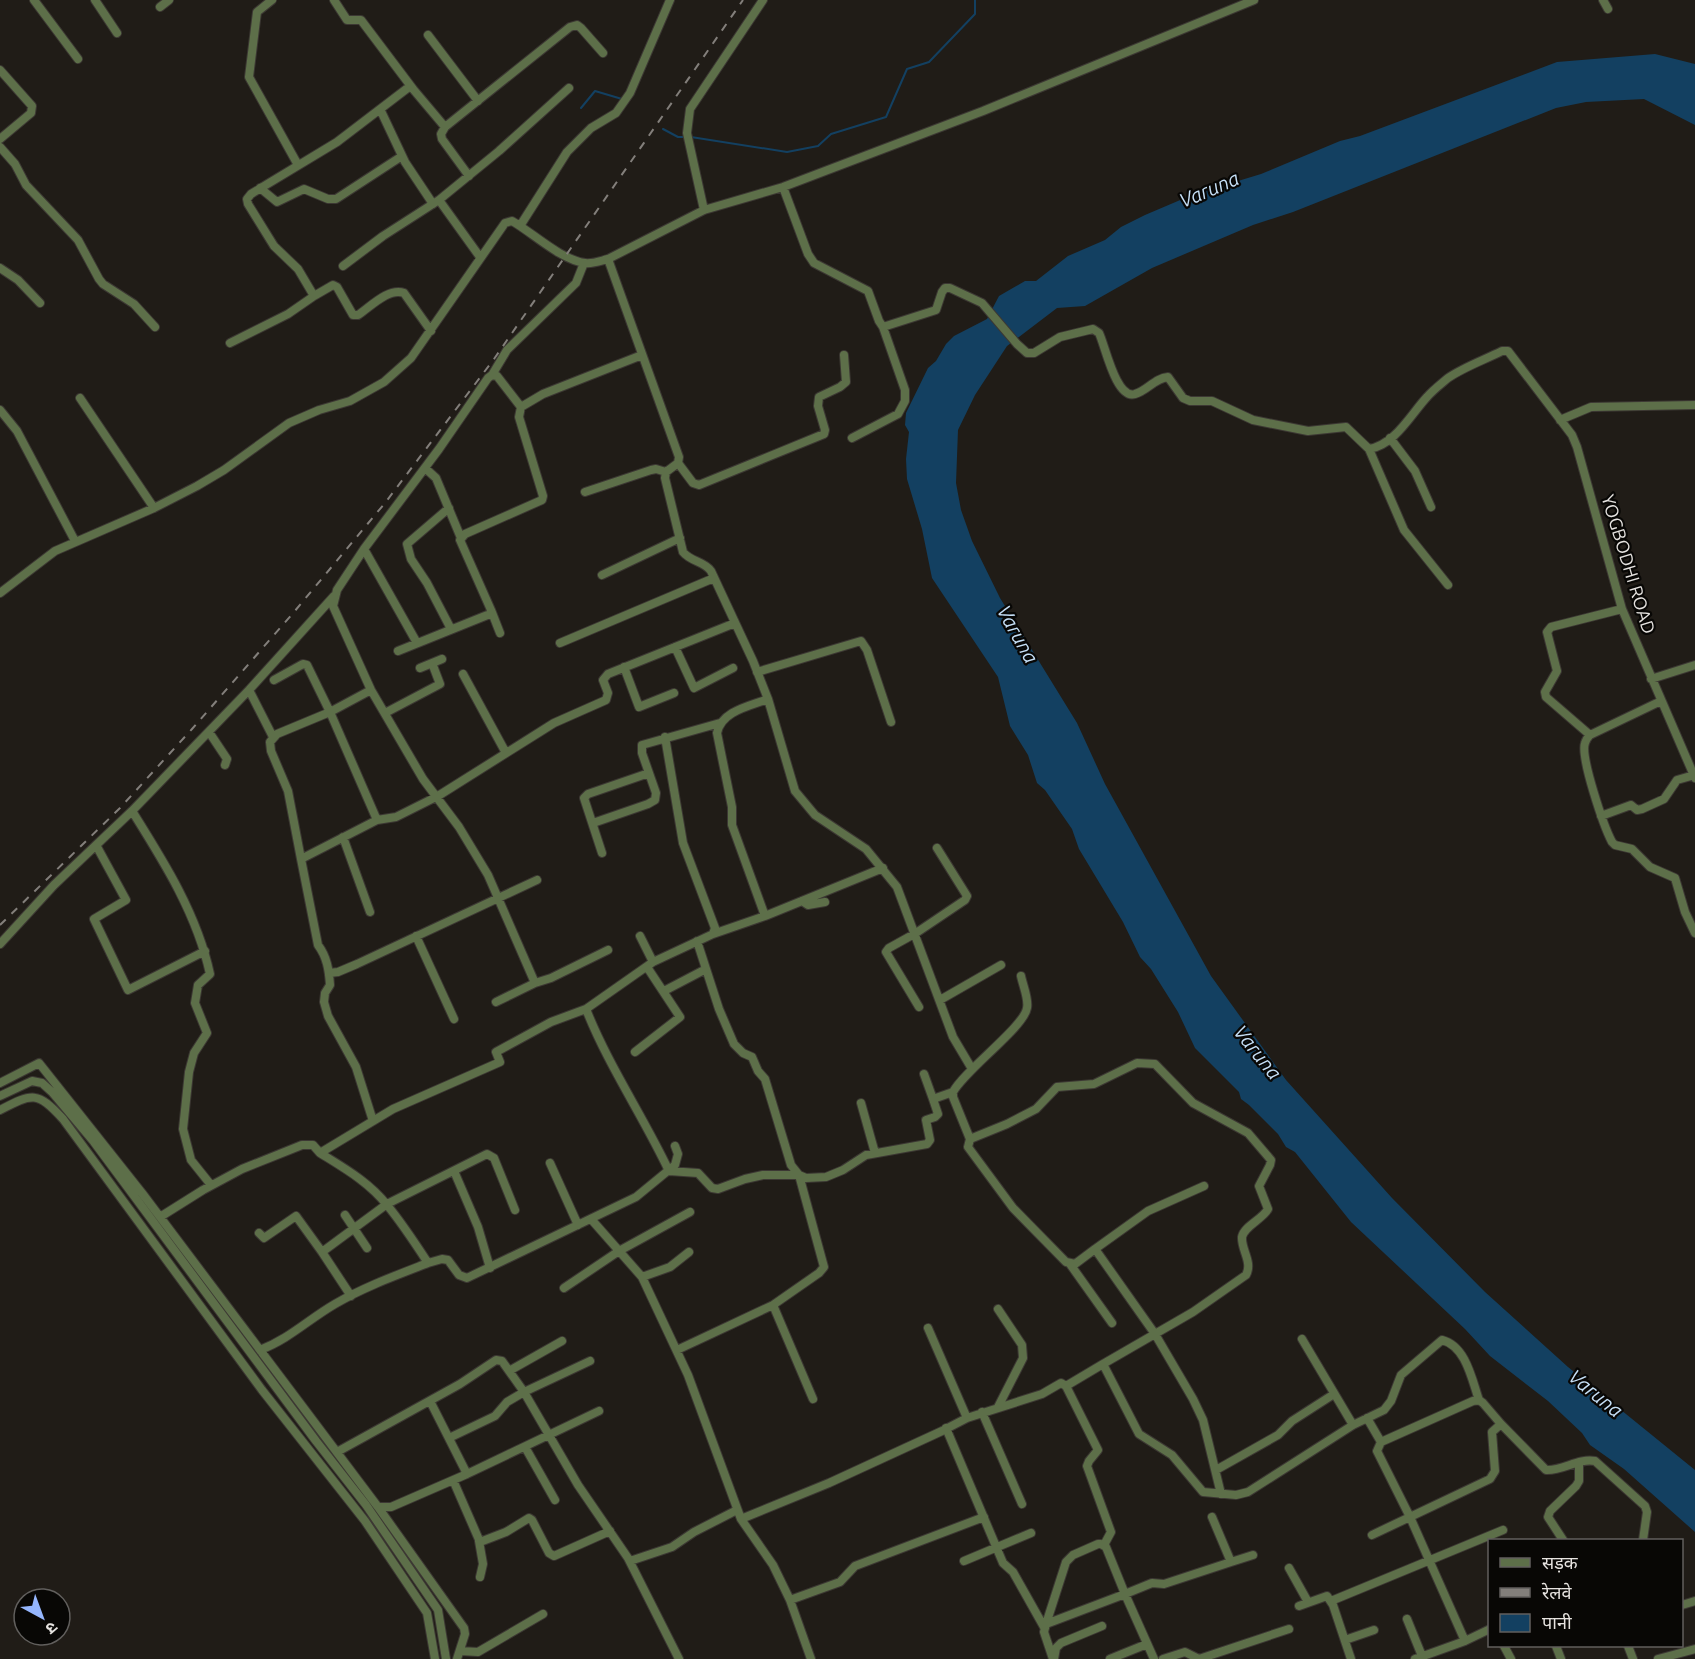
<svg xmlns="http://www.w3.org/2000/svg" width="1695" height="1659" font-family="Ubuntu,'Noto Sans Devanagari',sans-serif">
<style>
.water{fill:#134061}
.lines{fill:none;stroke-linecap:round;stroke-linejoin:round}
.stream{stroke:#134061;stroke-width:2}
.minor-casing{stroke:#3c3833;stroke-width:10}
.minor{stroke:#5d6f49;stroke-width:8}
.rail{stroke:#837f7b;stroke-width:2;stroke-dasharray:8 8;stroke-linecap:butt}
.labels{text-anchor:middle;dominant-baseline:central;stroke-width:4.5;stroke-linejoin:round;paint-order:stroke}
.street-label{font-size:18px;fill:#e6e3e0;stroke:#080705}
.water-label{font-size:20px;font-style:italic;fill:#c5dff6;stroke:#080705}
</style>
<rect width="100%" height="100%" fill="#201c17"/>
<path class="water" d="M1655 54 1695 64V125L1644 99 1586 102 1556 108 1293 212 1253 225 1152 268 1085 306 1057 308 1007 346 975 395 958 430 956 483 961 510 972 541 1000 598 1077 723 1105 784 1211 976 1286 1080 1392 1198 1485 1292 1568 1367 1695 1470V1532L1624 1469 1590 1445 1582 1433 1548 1401 1490 1356 1465 1329 1351 1222 1295 1152 1286 1147 1278 1134 1249 1105 1241 1099 1239 1092 1195 1048 1178 1012 1151 969 1140 957 1123 922 1079 849 1072 829 1045 790 1037 783 1028 755 1010 726 998 677 932 578 922 529 907 479 906 459 909 432 905 425 906 413 928 368 936 361 946 344 954 336 987 319 999 296 1025 281H1036L1068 256 1105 240 1121 227 1145 215 1192 195 1261 174 1340 141 1360 136 1557 62Z"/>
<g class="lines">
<path class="stream" d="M581 108 595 91 622 99
M663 129 678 137H685
M691 137 787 152 818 146 831 134 886 117 907 69 929 62 975 14V0"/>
<g class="minor-casing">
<path id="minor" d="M34 0 78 59
M95 0 117 33
M272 0 257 12 249 77 298 165
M334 0 347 20H361L413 89
M1603 0 1608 9
M160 7 169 0
M428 35 478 101
M0 70 32 106 31 113 0 139
M380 109 405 162 433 204
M0 147 15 164 26 185 78 240 99 279 103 284 134 304 155 327
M469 176 442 139 441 134 445 127 570 27 577 25 581 28 603 53
M783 187 808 254 814 263 868 291 879 321 883 327 936 310 942 292 945 288H950L982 303 1017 344 1027 353H1034L1060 337 1093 329 1099 333C1105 345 1116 400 1135 394 1147 391 1155 378 1168 377L1183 398 1190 401H1212L1253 420 1308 431 1346 427 1369 449C1395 445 1411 414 1427 397 1433 390 1441 384 1448 378 1464 367 1484 360 1502 351H1508L1572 435 1577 447 1622 609 1695 778
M260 188 277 202 304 189 328 199H336L402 156
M439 200 480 257
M704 210 687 133 690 109 763 0
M520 226 567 152 591 128 616 113 630 93 670 0
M608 259 679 457 678 463 666 472 665 478 683 552C691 562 704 561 711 571L753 661 768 699 795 791 815 815 866 849 897 887 953 1037 972 1069
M343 266 383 236 439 200 499 151 569 88
M0 268 18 280 40 303
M431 331 404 293C389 287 370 307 358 315H353L337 287 333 285 314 296 298 269 274 246 248 204 247 199 251 194 337 142 409 87 413 89 445 127
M230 343 288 314 314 296
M492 375 507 350 576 283 584 263
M80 398 154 508
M521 407 497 376 492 375 488 378 439 449 364 549 337 590 333 606 371 690 423 779 459 827 488 875 535 983 551 978 608 950
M0 410 17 431 75 541
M1560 420 1591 407 1695 405
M852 438 898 414 905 401V390L883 327
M1390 438 1415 471 1431 507
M1369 449 1404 530 1448 585
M678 463 693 483 699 485 824 434 825 430 818 406 819 397 840 387 846 382 844 355
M425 468 436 478 461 538
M585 492 651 470 656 469 666 472
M449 508 407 544 411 559 427 583 451 629
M364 549 417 643
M602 575 680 538
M0 593 55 551 154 508 197 486 224 470 289 423 319 410 350 401 384 382 411 358 505 223 512 221C533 233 561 260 585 263 593 264 600 261 608 259L704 210 783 187 983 111 1254 0
M491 610 500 633
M560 643 714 578
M675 647 694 688 733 668
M398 651 490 614 491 610 460 540 465 534 542 500 543 496 519 417 521 407 543 394 642 355
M624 667 639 707 674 693
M420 668 442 659
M757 672 861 641 867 650 891 722
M463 674 506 753
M1651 679 1695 665
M274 680 303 664 307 665 330 712 277 734 270 742 271 751 288 791 301 859
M249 690 273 737
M371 690 330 712 377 820
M1661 701 1590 735C1587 738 1586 739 1585 743 1580 757 1604 827 1612 842L1615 845 1632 849 1650 867 1675 878 1685 912 1695 933
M385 713 440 684 432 663
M209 732 227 759 225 765
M1590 735 1546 697 1545 692 1557 671 1547 632 1551 627 1622 609
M132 811C164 862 197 914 210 974L198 985 195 1003 207 1033 194 1053 189 1072 183 1129 191 1160 211 1185
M1601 816 1631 805 1637 810 1642 809 1664 799 1677 780 1694 775
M593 823 648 804 655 800 656 793 642 753V745L720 723
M343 837 370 912
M96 845 126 900 94 919 128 990 205 951
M602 853 584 798 588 794 649 773
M802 901 808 905 825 902
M765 916 732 825V807L717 733C721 711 750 706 768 699
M713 934 765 916 883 868
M416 936 454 1019
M640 936 653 962
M697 941 719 1009 734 1044 743 1053 752 1057 758 1071 765 1079 791 1165 799 1175 806 1178 826 1177 843 1170 866 1155 927 1144 930 1140 926 1120 935 1117 938 1114 933 1099
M0 944 54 885 132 811 249 690 334 596
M329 973 338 972 357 964 537 880
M664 991 706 969
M940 1000 1001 965
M496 1002 535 983
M919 1007 886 952 889 948 916 933 965 900 967 896 937 848
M586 1009C608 1065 643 1116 669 1171L698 1173 712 1188 718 1189 745 1179 763 1175H799L824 1267 819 1273 773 1305
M635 1052 680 1017 647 967
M924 1074 933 1099 953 1092
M0 1083 39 1063 142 1193 378 1507H391L467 1474 599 1411
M0 1096 32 1081 42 1083 52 1092 94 1142 316 1441 366 1505 438 1610 446 1659
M861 1103 875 1153
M0 1110C33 1093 37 1091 63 1119L262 1390 365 1521 427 1613 435 1659
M373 1121 356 1067 328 1016 324 1002 325 993 330 985C329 970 327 957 318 945L301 859 377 820 396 817 438 796 554 723 606 700 608 693 603 680 608 674 735 623
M970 1139 953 1097V1092C965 1070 1024 1027 1027 1008 1029 999 1023 986 1021 976
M320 1153C344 1168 369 1182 387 1205 402 1223 415 1243 428 1263L442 1259 448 1260 459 1275 467 1278 636 1197 675 1165 678 1154 675 1146
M550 1163 578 1225
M454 1171 478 1227 490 1268
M1204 1186 1148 1211 1095 1249 1155 1334 1193 1399 1203 1420 1221 1494
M345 1215 367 1248
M160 1217 203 1190 242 1169 302 1145H313L320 1153 393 1109 500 1062 496 1052 551 1022 586 1009 653 962 713 934 715 928 683 843 665 737
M591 1219 642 1277 670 1267 689 1252
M259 1233 264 1238 296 1216 322 1252
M1095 1249 1075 1264 1066 1262 1013 1208 968 1147 970 1139 1007 1124 1036 1109 1057 1087 1094 1084 1137 1063 1155 1064 1193 1103 1248 1133 1271 1160 1270 1165 1259 1186 1268 1209C1263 1219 1244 1226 1242 1237 1241 1250 1253 1262 1246 1275L1193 1312 1103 1364 1139 1434 1172 1455 1203 1492 1236 1495 1248 1492 1353 1425 1384 1410 1391 1401 1401 1375 1442 1340C1466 1346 1472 1380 1479 1400
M1070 1264 1112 1323
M642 1277 688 1375 741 1519 773 1565 790 1600 811 1659
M564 1288 619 1251 690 1212
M351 1296 322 1252 387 1204 487 1154 494 1158 515 1210
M928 1328 967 1418
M1302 1339 1353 1425
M260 1350C289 1339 309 1319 335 1304 364 1287 397 1275 428 1263
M677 1350 773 1305 813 1399
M1103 1364 1066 1386 1098 1450 1089 1461 1087 1466 1111 1532 1104 1545
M509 1371 562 1341
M430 1401 467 1474
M998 1407 1023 1358 1022 1345 998 1309
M982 1412 1022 1504
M1367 1418 1381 1442
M946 1428 1003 1563 1013 1572 1044 1627
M449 1438 495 1416 507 1402 524 1392 590 1361
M525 1447 555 1500
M337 1452 460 1384 496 1360 502 1361 524 1392 578 1485 628 1558 679 1659
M1216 1470 1278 1435 1292 1421 1334 1394
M453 1480 480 1542 506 1532 529 1518 532 1520 549 1553 554 1556 610 1531
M378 1507 464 1628 465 1634 457 1659
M1212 1517 1231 1562 1253 1555
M741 1519 829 1483 942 1431 967 1418 1042 1394 1061 1383 1066 1386
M1372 1535 1490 1479 1495 1471 1492 1432 1501 1424
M1563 1540 1548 1517 1550 1511 1576 1486 1579 1481V1463
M479 1541 483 1564 480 1577
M630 1561 672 1547 694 1532 737 1510
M964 1561 1031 1533
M1289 1568 1308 1602
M790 1600 840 1582 855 1566 984 1517
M1331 1601 1503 1530
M1682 1605 1695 1601
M1299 1606 1327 1596 1333 1605 1351 1659
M1407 1619 1422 1656
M1046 1624 1066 1562 1073 1555 1098 1544H1101L1106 1547 1125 1594 1152 1583 1164 1584 1231 1562
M1345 1640 1374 1630
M1465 1641 1410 1517 1377 1451 1381 1442 1473 1401 1479 1400 1483 1403 1501 1424 1546 1470C1563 1471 1578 1458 1595 1461L1645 1506 1647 1512 1643 1540
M1504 1646 1511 1659
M1556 1646 1561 1659
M1628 1646 1633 1659
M460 1651 478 1652 543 1614
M1053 1659 1044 1632 1046 1624 1125 1594 1154 1659
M1054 1659 1056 1648 1061 1643 1102 1626
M1110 1659 1147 1644
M1163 1659 1185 1652 1199 1659 1289 1629
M1415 1659 1465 1641 1490 1629
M1658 1659 1695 1649"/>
</g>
<use href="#minor" class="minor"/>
<path class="rail" d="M0 925 120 808 192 729 294 612 385 503 494 359 743 0"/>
</g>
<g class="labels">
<g class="street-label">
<text transform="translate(1629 564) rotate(73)">YOGBODHI ROAD</text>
</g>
<g class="water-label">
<text transform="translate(1209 189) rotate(-23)">Varuna</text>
<text transform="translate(1018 634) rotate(61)">Varuna</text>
<text transform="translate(1258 1052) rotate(51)">Varuna</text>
<text transform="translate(1596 1393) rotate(39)">Varuna</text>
</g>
</g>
<rect x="1488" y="1539" width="195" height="108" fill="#080705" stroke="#615f5d" stroke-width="1.5"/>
<rect x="1500" y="1558" width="30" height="9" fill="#5d6f49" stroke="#615f5d" stroke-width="1.5"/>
<text x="1542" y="1569" font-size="18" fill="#e6e3e0">सड़क</text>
<rect x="1500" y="1588" width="30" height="9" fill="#837f7b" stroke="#615f5d" stroke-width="1.5"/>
<text x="1542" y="1599" font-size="18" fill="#e6e3e0">रेलवे</text>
<rect x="1500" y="1614" width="30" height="18" fill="#134061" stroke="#615f5d" stroke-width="1.5"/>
<text x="1542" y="1629" font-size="18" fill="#e6e3e0">पानी</text>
<g transform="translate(42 1617) rotate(139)"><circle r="28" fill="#080705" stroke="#615f5d" stroke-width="1.5"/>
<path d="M0-4.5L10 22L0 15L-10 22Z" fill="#95b6fd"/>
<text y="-9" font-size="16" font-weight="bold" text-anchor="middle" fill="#e6e3e0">उ</text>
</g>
</svg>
